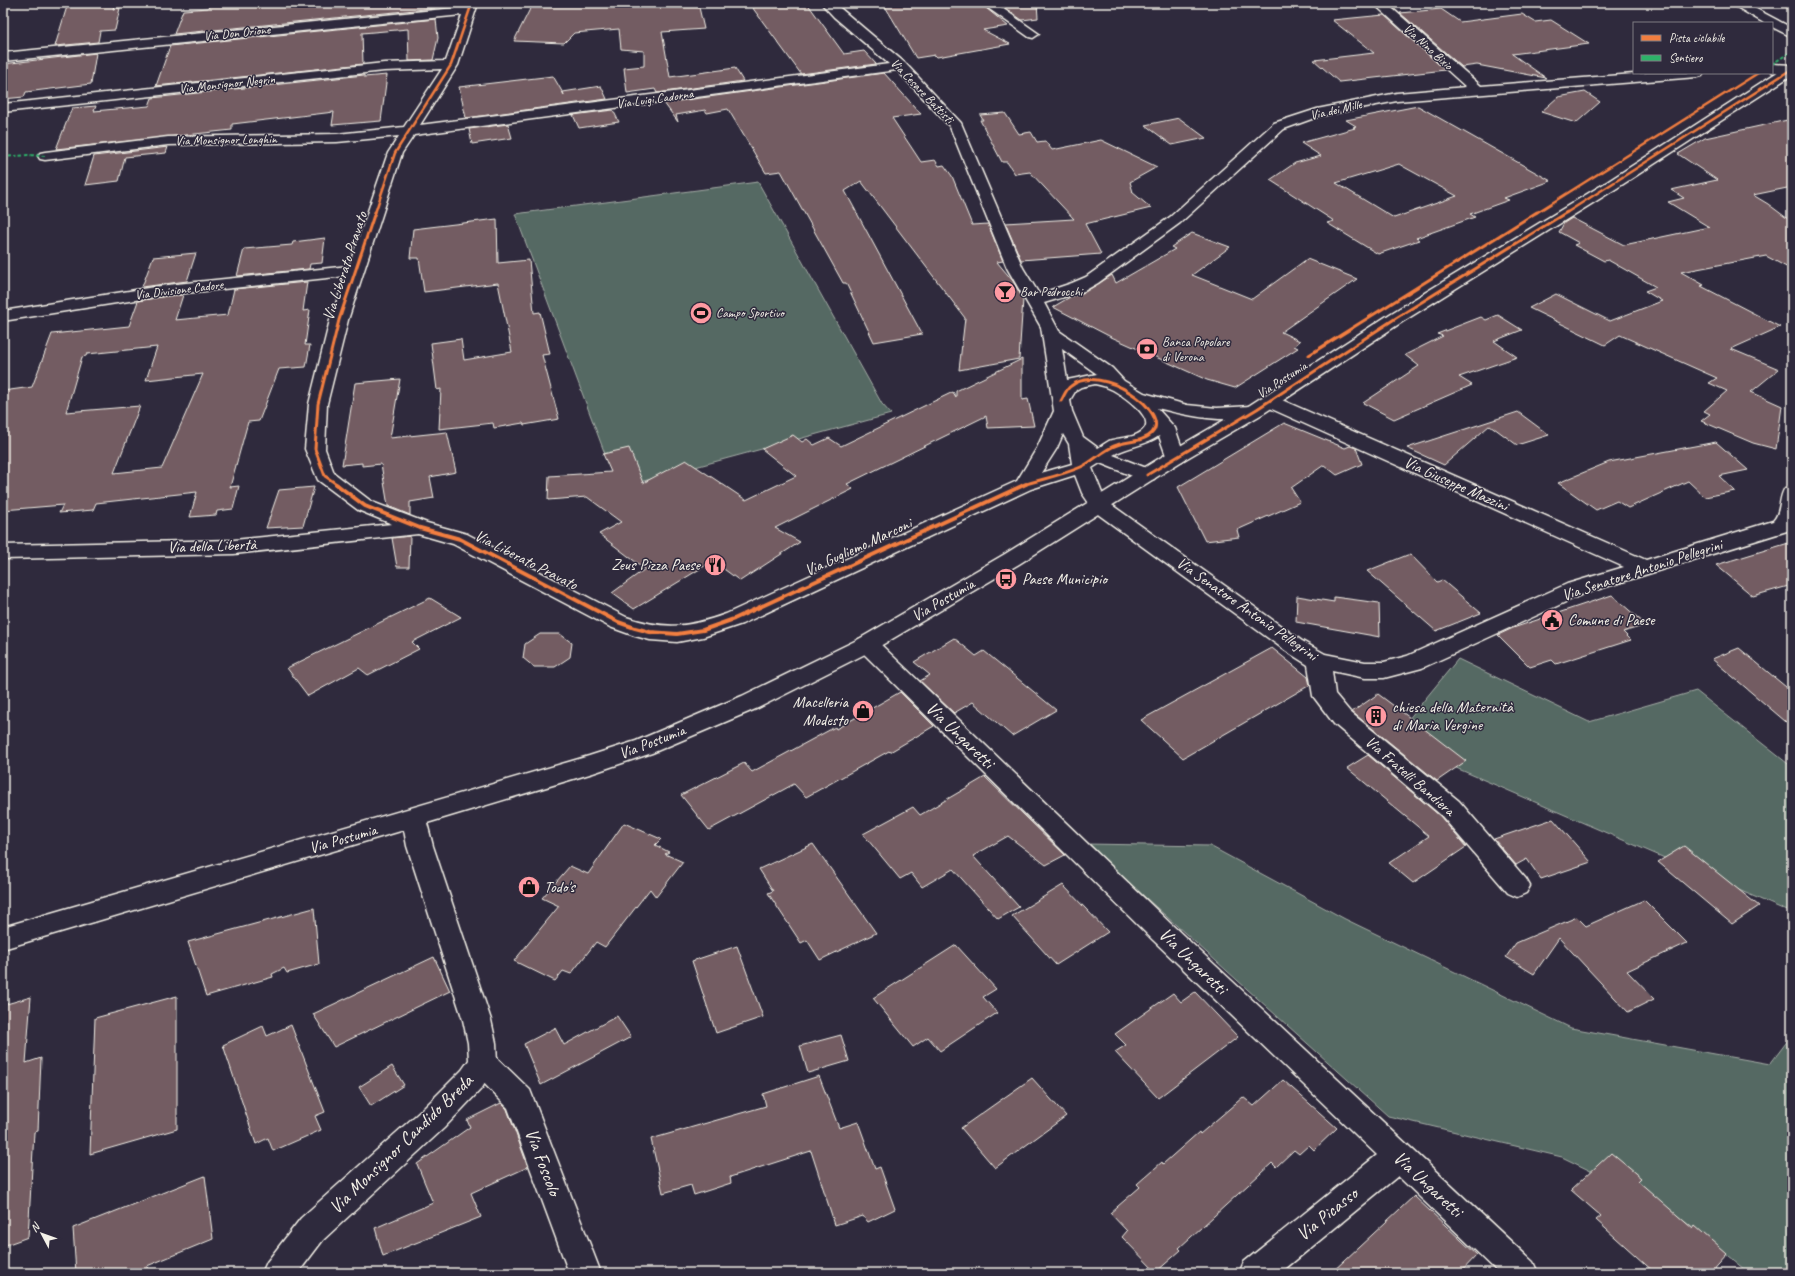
<svg xmlns="http://www.w3.org/2000/svg" width="1795" height="1276" font-family="Caveat,sans-serif">
<style>
.green{fill:#556963;stroke:#a4ada6}
.building{fill:#735c62;stroke:#f4f1e8;fill-rule:evenodd}
.lines{fill:none;stroke-linecap:round;stroke-linejoin:round}
.minor-casing{stroke:#f4f1e8;stroke-width:3}
.major-casing{stroke:#f4f1e8;stroke-width:3}
.minor{fill:#2f2a3d;fill-rule:evenodd}
.major{fill:#2f2a3d;fill-rule:evenodd}
.quiet{stroke:#2db169;stroke-width:2;stroke-dasharray:3.5 2;stroke-linecap:butt}
.cycleway-far2-casing{stroke:#2f2a3d;stroke-width:4}
.cycleway-far1-casing{stroke:#2f2a3d;stroke-width:5}
.cycleway-casing{stroke:#2f2a3d;stroke-width:6}
.cycleway-far2{stroke:#f27e40;stroke-width:2.5}
.cycleway-far1{stroke:#f27e40;stroke-width:3}
.cycleway{stroke:#f27e40;stroke-width:4}
.labels{text-anchor:middle;dominant-baseline:central;stroke-width:3;stroke-linejoin:round;paint-order:stroke}
.far-street-label{font-size:13px;fill:#f4f1e8;stroke:#2f2a3d}
.far-poi-label{font-size:13px;fill:#f4f1e8;stroke:#2f2a3d;text-anchor:start}
.street-label{font-size:16px;fill:#f4f1e8;stroke:#2f2a3d}
.poi-label{font-size:16px;fill:#f4f1e8;stroke:#2f2a3d;text-anchor:start}
.near-street-label{font-size:19px;fill:#f4f1e8;stroke:#2f2a3d}
</style>
<rect width="100%" height="100%" fill="#2f2a3d"/>
<filter id="ink" filterUnits="userSpaceOnUse"><feTurbulence type="fractalNoise" baseFrequency=".025" numOctaves="2"/><feDisplacementMap in="SourceGraphic" scale="8" xChannelSelector="R" yChannelSelector="G"/><feConvolveMatrix kernelMatrix="1 2 1 2 8 2 1 2 1" color-interpolation-filters="sRGB"/></filter>
<g filter="url(#ink)">
<path class="green" d="M758 182 882 404 891 414 614 489 617 486 515 214Z
M1458 659 1589 722 1696 691 1792 767V913L1396 742 1394 737Z
M1086 844 1210 846 1345 919 1571 1028 1770 1064 1792 1035V1273H1749L1669 1209 1562 1157 1388 1116Z"/>
<path class="building" d="M68 3H115L113 9 120 8 115 30 100 31 98 42 55 46Z
M225 3H434L435 8 174 34 183 10 208 8 209 5Z
M597 3H698L704 29 662 32 670 77 735 68 743 81 657 93 655 89 627 93 624 68 644 66V51L621 49 619 29 574 33 564 43 514 41 532 5Z
M792 3H807L844 54 864 51 876 64 801 74 752 7Z
M883 3H980L1008 26 983 30 1010 44 937 57 935 55 916 58Z
M998 3H1037L1038 18 1022 20Z
M1441 9 1460 22 1522 14 1535 22 1551 20 1589 44 1512 54 1546 78 1477 65 1462 67 1400 13Z
M1384 15 1445 70 1339 82 1314 60 1374 53 1332 20Z
M436 19 438 38 433 60 409 61 408 29 362 33 363 64 156 86 170 46Z
M96 53 91 84 26 92 24 97 3 99V64Z
M884 73 921 114 892 118 921 162 935 160 939 166 944 165 952 176 972 225 988 224 1003 261 997 262 1013 281 1023 299 1019 359 959 370 965 318 861 181 845 191 922 334 874 342 846 283H843L781 171 766 173 728 109 707 113 705 110 676 115 678 122 664 103Z
M364 75V77L387 75 381 121 332 125 334 112 232 124V130L56 149 72 108 96 106 94 111 149 106 152 98Z
M553 76 564 95 563 92 601 86 607 99 466 118 459 87Z
M1585 92 1600 102 1576 123 1541 112 1558 97Z
M1418 106 1551 181 1504 198 1509 200 1470 214 1475 217 1416 238 1419 240 1378 254 1327 223 1334 221 1270 180 1295 163 1321 156 1301 143 1355 128 1353 127 1356 126 1346 120ZM1399 164 1404 167 1457 196 1394 218 1336 183Z
M613 110 619 122 579 128 573 115Z
M1005 113 1019 134 1031 132 1037 142 1045 141 1052 150 1101 140 1157 167 1130 182 1133 192H1132L1151 208 1085 224 1101 254 1021 260 1005 223 1074 219 1030 172 1015 174 1007 162H1002L980 120H983L980 115Z
M1179 118 1206 138 1172 145 1145 125Z
M1792 119V187L1753 195 1768 204 1792 222V270L1766 256 1681 272 1704 285 1701 286 1780 327 1731 349 1779 369 1751 392 1782 406 1776 449 1753 443 1701 421 1710 414 1704 411 1727 391 1709 383 1717 378 1620 335 1605 345 1529 308 1556 294 1610 321 1662 301 1645 291 1656 287 1608 260 1604 261 1574 245 1579 243 1559 232 1564 223 1572 218 1624 245 1709 227 1668 202 1684 198 1671 190 1717 180 1678 154 1705 138Z
M508 124 512 138 472 144 469 129Z
M168 147 166 153 125 157 119 181 85 185 94 156Z
M497 219 498 263 529 260 534 313 540 312 550 354 542 355 559 419 524 425 523 423 494 428 493 423 439 429 441 389 437 390 431 343 461 339 464 360 512 352 498 283 424 292 419 258H410L413 229Z
M1192 233 1230 247 1192 275 1252 299 1307 259 1357 279 1281 332 1300 341 1294 346 1298 348 1235 388 1207 380 1109 336 1053 307 1070 297 1085 292 1112 275 1116 283 1175 249 1171 247Z
M325 238 322 263 310 264 309 269 237 276 244 249 292 245 293 242Z
M196 253 187 281 142 287 153 257Z
M307 282 303 311 310 310 305 345H310L306 367 279 369 259 421 248 422 230 487 239 486 233 509 217 511 216 515 190 517 197 492 96 503 93 510 59 513 63 505 3 510V391L32 387 52 334 129 326 138 301 167 296 183 295 175 320 228 315 234 289ZM157 347 146 380 203 374 162 468 114 473 140 406 66 412 82 357 86 356 87 354Z
M1498 315 1522 330 1494 341 1517 357 1459 377 1472 385 1394 419 1363 403 1419 366 1405 355 1443 336 1437 334 1481 317 1486 320Z
M1022 359V400L1028 399 1034 426 988 428 986 416 847 484 853 489 775 528 800 542 740 581 713 561 634 609 612 593 645 569 599 534 621 522 587 497 548 500 549 476 611 472 603 454 629 448 643 483 686 460 746 500 796 476 762 449 793 435 802 442 807 439 814 445 829 438 841 446 953 392 956 397V391Z
M400 379 390 438 447 432 456 472 430 477 434 498 410 502V515L388 506 381 464 362 466V463L342 465 355 383Z
M1518 412 1549 435 1517 445 1490 425 1444 465 1407 448Z
M1284 423 1345 448 1350 446 1356 448 1362 464 1337 475 1324 465 1291 488 1300 502 1237 530 1239 537 1205 541 1178 487Z
M1716 442 1748 470 1719 476 1735 491 1705 497 1688 481 1628 508 1617 501 1596 510 1558 483 1609 462Z
M314 487 303 526 266 528 279 490Z
M410 536 409 567H397L392 538Z
M1792 542V585L1753 596 1716 565Z
M1410 554 1437 582 1442 580 1481 613 1436 631 1367 571Z
M1612 595 1646 625 1623 632 1631 640 1556 664 1552 660 1530 667 1498 635 1513 628Z
M1297 596 1334 602V597L1379 603 1380 637 1296 622Z
M430 598 461 617 412 642 419 649 368 675 359 668 308 696 287 668Z
M540 634H560L572 643 570 657 555 667H534L523 658 525 644Z
M954 638 976 656 984 651 1056 710 1012 736 973 702 954 713 920 681 930 675 914 662Z
M1272 648 1308 677 1310 685 1183 758 1141 720Z
M1739 648 1792 692V727L1712 659Z
M900 692 934 726 890 752 889 751 806 797 794 784 709 830 681 795 744 763 752 772 835 727 836 729Z
M1378 694 1414 721 1466 761 1437 781 1352 712Z
M1368 755 1440 816 1466 847 1413 883 1389 863 1429 836 1347 768Z
M985 777 1065 855 1046 865 1008 836 973 856 1019 907 998 919 953 869 922 887 911 873 900 879 863 834 913 807 920 815Z
M1553 819 1591 862 1541 879 1527 859 1516 865 1494 839Z
M624 823 661 839 655 845 669 852 665 854 683 862 656 897 650 889 605 947 596 942 571 974 563 971 555 981 514 961 559 906 542 898 570 866 588 874Z
M813 844 876 933 820 960 807 940 801 943 768 893 773 891 759 869Z
M1684 846 1759 906 1732 924 1658 862Z
M1063 885 1108 932 1056 965 1012 916Z
M1644 900 1687 943 1627 971 1654 999 1628 1012 1559 938 1534 974 1506 957 1516 943 1577 917 1586 926Z
M314 908 319 964 287 973 284 968 272 974 273 977 206 996 188 942Z
M956 945 996 989 983 997 997 1013 940 1051 928 1037 913 1047 873 998Z
M737 946 763 1017 716 1033 692 961Z
M434 957 450 991 334 1047 313 1014Z
M1195 992 1238 1037 1158 1098 1115 1052 1126 1045 1115 1034 1173 993 1181 1002Z
M177 996V1129L90 1154 95 1018Z
M31 997 26 1063 41 1058 38 1131 34 1132 28 1237 3 1246V1005Z
M617 1016 631 1037 541 1085 524 1044 555 1028 564 1045Z
M291 1025 325 1112 315 1116 321 1130 273 1151 268 1138 256 1144 223 1045 263 1026 267 1036Z
M841 1035 849 1061 808 1073 800 1046Z
M392 1066 404 1085 371 1106 359 1087Z
M819 1076 839 1128 858 1122 875 1169 880 1167 895 1209 868 1222 863 1216 835 1225 811 1151 730 1177 731 1183 694 1195 691 1185 663 1193 651 1139 766 1106 763 1094Z
M1032 1078 1066 1116 995 1168 961 1128Z
M1283 1080 1337 1128 1314 1150 1309 1145 1299 1154 1294 1150 1276 1167 1272 1163 1179 1248 1181 1250 1156 1272 1122 1237 1127 1231 1110 1213 1140 1187 1137 1184 1162 1162 1163 1164 1199 1132 1200 1134 1243 1097 1254 1106Z
M501 1103 507 1109 528 1167 471 1193 481 1217 383 1256 375 1228 433 1203 417 1164 470 1127 467 1120Z
M1611 1153 1641 1178 1638 1181 1693 1229 1695 1226 1727 1254 1710 1273H1655L1596 1220 1601 1216 1571 1190Z
M205 1176 213 1239 147 1266 148 1273H76L73 1228Z
M1414 1196 1477 1255 1460 1273H1331Z"/>
<g class="lines">
<g class="minor-casing">
<path id="minor" d="M466 3H478L458 65 420 125 889 64 834 17 821 3H834L905 63 961 123 1023 268 1039 294 1072 283 1086 277 1170 217 1274 123 1317 109 1397 93 1466 87 1373 3H1386L1481 86 1647 73H1704L1702 76 1697 77 1397 101 1320 116 1284 129 1180 223 1098 283 1084 291 1044 303 1059 331 1112 368 1124 381 1144 393 1187 405 1217 408 1251 406 1258 408 1260 412 1258 416C1224 424 1189 416 1157 408L1175 428 1185 457 1182 461 1175 463 1168 461 1159 436C1145 446 1128 446 1113 455L1154 471 1157 475 1154 479 1147 481 1140 479 1100 463 1092 468 1102 493 1109 503 1302 641 1325 654 1365 662H1384L1407 656 1567 584 1624 567 1263 405 1260 401 1263 397 1269 396 1275 397 1646 560 1773 521C1782 512 1778 498 1785 488L1792 486V526L1787 531 1583 594 1422 668 1384 678H1365L1332 671 1335 694 1350 712 1459 801 1526 879 1530 886 1526 893 1517 897 1508 893 1441 815 1334 724 1313 696 1308 665 1286 651 1095 512 1082 493 1075 475 1031 489 742 624 703 637 677 642 650 640 635 636 610 627 453 544 418 534 234 554 3 559V545L234 540 392 524 358 510 318 480 305 449 309 404 330 320 346 276 167 295 3 321V311L167 285 349 266 388 153 399 136 337 142 168 145 45 160 40 159 38 156 40 153 45 152 168 137 337 134 404 127 442 69 384 71 3 112V104L384 63 446 61 462 15 3 61V53L465 7ZM897 70 950 127 1007 268 1041 327 1054 411 1037 448 1017 481 726 614C688 628 664 630 626 617L467 534 427 523 372 502 334 473 325 449 327 404 348 320 402 153 414 135ZM1062 349 1097 374 1067 380ZM1095 384C1101 385 1107 387 1113 390 1122 395 1155 417 1144 429 1136 439 1119 437 1109 441 1105 443 1102 446 1098 448L1083 437 1072 411 1070 400 1076 390 1081 387ZM1063 434 1069 444 1072 464 1041 473 1057 448Z
M981 3H995L1039 34 1033 38 1029 37Z
M1730 3H1745L1792 28V37L1772 27V23H1764Z
M1772 64 1792 65V73L1772 72Z
M867 636 875 639 1171 924 1533 1262 1538 1273H1499L1398 1176 1280 1273H1239L1244 1262 1377 1155 1153 940 859 649 856 644 859 639Z
M483 1050 493 1054 530 1090 601 1273H569L508 1108 473 1072 469 1063 473 1054Z"/>
</g>
<g class="major-casing">
<path id="major" d="M1792 65V75L1617 188 1402 322 1264 413 1182 461 1019 564 875 649 758 708 652 753 593 773 427 823 433 846 491 1020 496 1043 497 1063 482 1088 444 1128 323 1240 298 1273H262L267 1262 301 1218 424 1108 462 1070 469 1060 468 1043 463 1020 407 846 404 830 3 949V927L589 756 636 741 742 696 859 639 1005 554 1168 453 1250 405 1390 314 1607 182 1787 66Z"/>
</g>
<use href="#minor" class="minor"/>
<use href="#major" class="major"/>
<path class="quiet" d="M1772 64 1792 51
M3 157 28 155 45 156"/>
<g class="cycleway-far2-casing">
<path id="cycleway-far2" d="M375 213 395 153 451 65 472 3
M1536 213 1758 73
M1566 213 1792 69"/>
</g>
<g class="cycleway-far1-casing">
<path id="cycleway-far1" d="M1309 355 1537 212
M1147 475 1257 409 1396 318 1567 212
M338 485 325 476 315 449 318 404 339 320 375 212
M1023 485C1042 479 1063 475 1081 467 1094 461 1104 449 1117 445 1128 441 1144 442 1152 433 1172 412 1101 362 1071 386 1066 389 1064 396 1061 401"/>
</g>
<g class="cycleway-casing">
<path id="cycleway" d="M336 484 365 506 420 528 460 539 618 622 635 628 650 632 677 634 703 630 734 619 1026 484"/>
</g>
<use href="#cycleway-far2" class="cycleway-far2"/>
<use href="#cycleway-far1" class="cycleway-far1"/>
<use href="#cycleway" class="cycleway"/>
</g>
</g>
<defs>
<g id="bar-disc" transform="scale(1.15)"><circle r="9.5" fill="#ff9aa2" stroke="#2f2a3d"/><path d="M-6-5H6L.8 .8V4.5H3.5V6h-7V4.5H-.8V.8Z" fill="#111"/></g>
<g id="stadium-disc" transform="scale(1.15)"><circle r="9.5" fill="#ff9aa2" stroke="#2f2a3d"/><path d="M0-5a6.5 5 0 1 0 0 10a6.5 5 0 1 0 0-10ZM-3.5-1.8h7v3.6h-7Z" fill="#111"/></g>
<g id="bank-disc" transform="scale(1.15)"><circle r="9.5" fill="#ff9aa2" stroke="#2f2a3d"/><path d="M-6-4H6V4H-6ZM0-2.3a2.3 2.3 0 1 0 0 4.6a2.3 2.3 0 1 0 0-4.6Z" fill="#111"/></g>
<g id="restaurant-disc" transform="scale(1.15)"><circle r="9.5" fill="#ff9aa2" stroke="#2f2a3d"/><path d="M-5-6h1v4h1v-4h1v4h1v-4h1v5L-1.5 .5V6h-2V.5L-5-1ZM5-6V6H3V1.5H1.5Q1.5-4 5-6Z" fill="#111"/></g>
<g id="bus-disc" transform="scale(1.15)"><circle r="9.5" fill="#ff9aa2" stroke="#2f2a3d"/><path d="M-5-6H5V4H4V6H2V4H-2V6H-4V4H-5ZM-3.5-4V0h7V-4ZM-3.5 1.2v1.5H-2V1.2ZM2 1.2v1.5H3.5V1.2Z" fill="#111"/></g>
<g id="civic-disc" transform="scale(1.15)"><circle r="9.5" fill="#ff9aa2" stroke="#2f2a3d"/><path d="M-.6-6.5H3V-4.5H.6V-3L4-1V1h2V6H-6V1h2V-1L-.6-3ZM-1.2 2.5V6h2.4V2.5Z" fill="#111"/></g>
<g id="shop-disc" transform="scale(1.15)"><circle r="9.5" fill="#ff9aa2" stroke="#2f2a3d"/><path d="M-5-2.5h2.3a2.7 3.5 0 0 1 5.4 0H5L5.5 6h-11ZM-1.5-2.5h3a1.5 2.3 0 0 0-3 0Z" fill="#111"/></g>
<g id="building-disc" transform="scale(1.15)"><circle r="9.5" fill="#ff9aa2" stroke="#2f2a3d"/><path d="M-4-6H4V6H1V3H-1V6H-4ZM-2.5-4.3h1.7v1.8h-1.7ZM.8-4.3h1.7v1.8H.8ZM-2.5-1h1.7V.8h-1.7ZM.8-1h1.7V.8H.8Z" fill="#111"/></g>
</defs>
<g fill-rule="evenodd">
<use href="#bar-disc" x="1005" y="292"/>
<use href="#stadium-disc" x="701" y="313"/>
<use href="#bank-disc" x="1147" y="349"/>
<use href="#restaurant-disc" x="715" y="565"/>
<use href="#bus-disc" x="1006" y="579"/>
<use href="#civic-disc" x="1552" y="620"/>
<use href="#shop-disc" x="863" y="711"/>
<use href="#building-disc" x="1376" y="716"/>
<use href="#shop-disc" x="529" y="887"/>
</g>
<g class="labels">
<g class="far-street-label">
<text transform="translate(237 33) rotate(-6)">Via Don Orione</text>
<text transform="translate(1428 47) rotate(42)">Via Nino Bixio</text>
<text transform="translate(227 84) rotate(-6)">Via Monsignor Negrin</text>
<text transform="translate(922 91) rotate(46)">Via Cesare Battisti</text>
<text transform="translate(655 99) rotate(-8)">Via Luigi Cadorna</text>
<text transform="translate(1336 110) rotate(-13)">Via dei Mille</text>
<text transform="translate(226 140) rotate(-1)">Via Monsignor Longhin</text>
<text transform="translate(179 290) rotate(-7)">Via Divisione Cadore</text>
<text transform="translate(1282 380) rotate(-33)">Via Postumia</text>
</g>
<g class="far-poi-label">
<text x="1020" y="292">Bar Pedrocchi</text>
<text x="716" y="313">Campo Sportivo</text>
<text x="1162" y="342">Banca Popolare<tspan x="1162" dy="15">di Verona</tspan></text>
</g>
<g class="street-label">
<text transform="translate(345 266) rotate(-72)">Via Liberato Pravato</text>
<text transform="translate(1456 484) rotate(24)">Via Giuseppe Mazzini</text>
<text transform="translate(212 546) rotate(-2)">Via della Libertà</text>
<text transform="translate(858 547) rotate(-25)">Via Gugliemo Marconi</text>
<text transform="translate(526 560) rotate(27)">Via Liberato Pravato</text>
<text transform="translate(1642 570) rotate(-18)">Via Senatore Antonio Pellegrini</text>
<text transform="translate(943 600) rotate(-30)">Via Postumia</text>
<text transform="translate(1247 609) rotate(35)">Via Senatore Antonio Pellegrini</text>
<text transform="translate(652 742) rotate(-21)">Via Postumia</text>
<text transform="translate(1410 776) rotate(41)">Via Fratelli Bandiera</text>
<text transform="translate(343 839) rotate(-16)">Via Postumia</text>
</g>
<g class="poi-label">
<text x="700" y="565" text-anchor="end">Zeus Pizza Paese</text>
<text x="1022" y="579">Paese Municipio</text>
<text x="1568" y="620">Comune di Paese</text>
<text x="848" y="702" text-anchor="end">Macelleria<tspan x="848" dy="18">Modesto</tspan></text>
<text x="1392" y="707">chiesa della Maternità<tspan x="1392" dy="18">di Maria Vergine</tspan></text>
<text x="544" y="887">Todo's</text>
</g>
<g class="near-street-label">
<text transform="translate(960 735) rotate(44)">Via Ungaretti</text>
<text transform="translate(1193 961) rotate(44)">Via Ungaretti</text>
<text transform="translate(401 1144) rotate(-44)">Via Monsignor Candido Breda</text>
<text transform="translate(543 1162) rotate(69)">Via Foscolo</text>
<text transform="translate(1428 1184) rotate(43)">Via Ungaretti</text>
<text transform="translate(1327 1214) rotate(-39)">Via Picasso</text>
</g>
</g>
<rect width="1795" height="1276" fill="none" stroke="#2f2a3d" stroke-width="16"/>
<rect x="8" y="8" width="1779" height="1260" fill="none" stroke="#f4f1e8" stroke-width="1.5" filter="url(#ink)"/>
<rect x="1633" y="22" width="140" height="52" fill="#2f2a3d" stroke="#7e7a81"/>
<rect x="1641" y="35" width="20" height="6" fill="#f27e40" stroke="#7e7a81"/>
<text x="1669" y="42" font-size="12" fill="#f4f1e8">Pista ciclabile</text>
<rect x="1641" y="55" width="20" height="6" fill="#2db169" stroke="#7e7a81"/>
<text x="1669" y="62" font-size="12" fill="#f4f1e8">Sentiero</text>
<g transform="translate(42 1234) rotate(311)" stroke="#2f2a3d" stroke-width="3" paint-order="stroke">
<path d="M0-3L7 15L0 10L-7 15Z" fill="#f4f1e8"/>
<text y="-6" font-size="11" font-weight="bold" text-anchor="middle" fill="#f4f1e8">N</text>
</g>
</svg>
